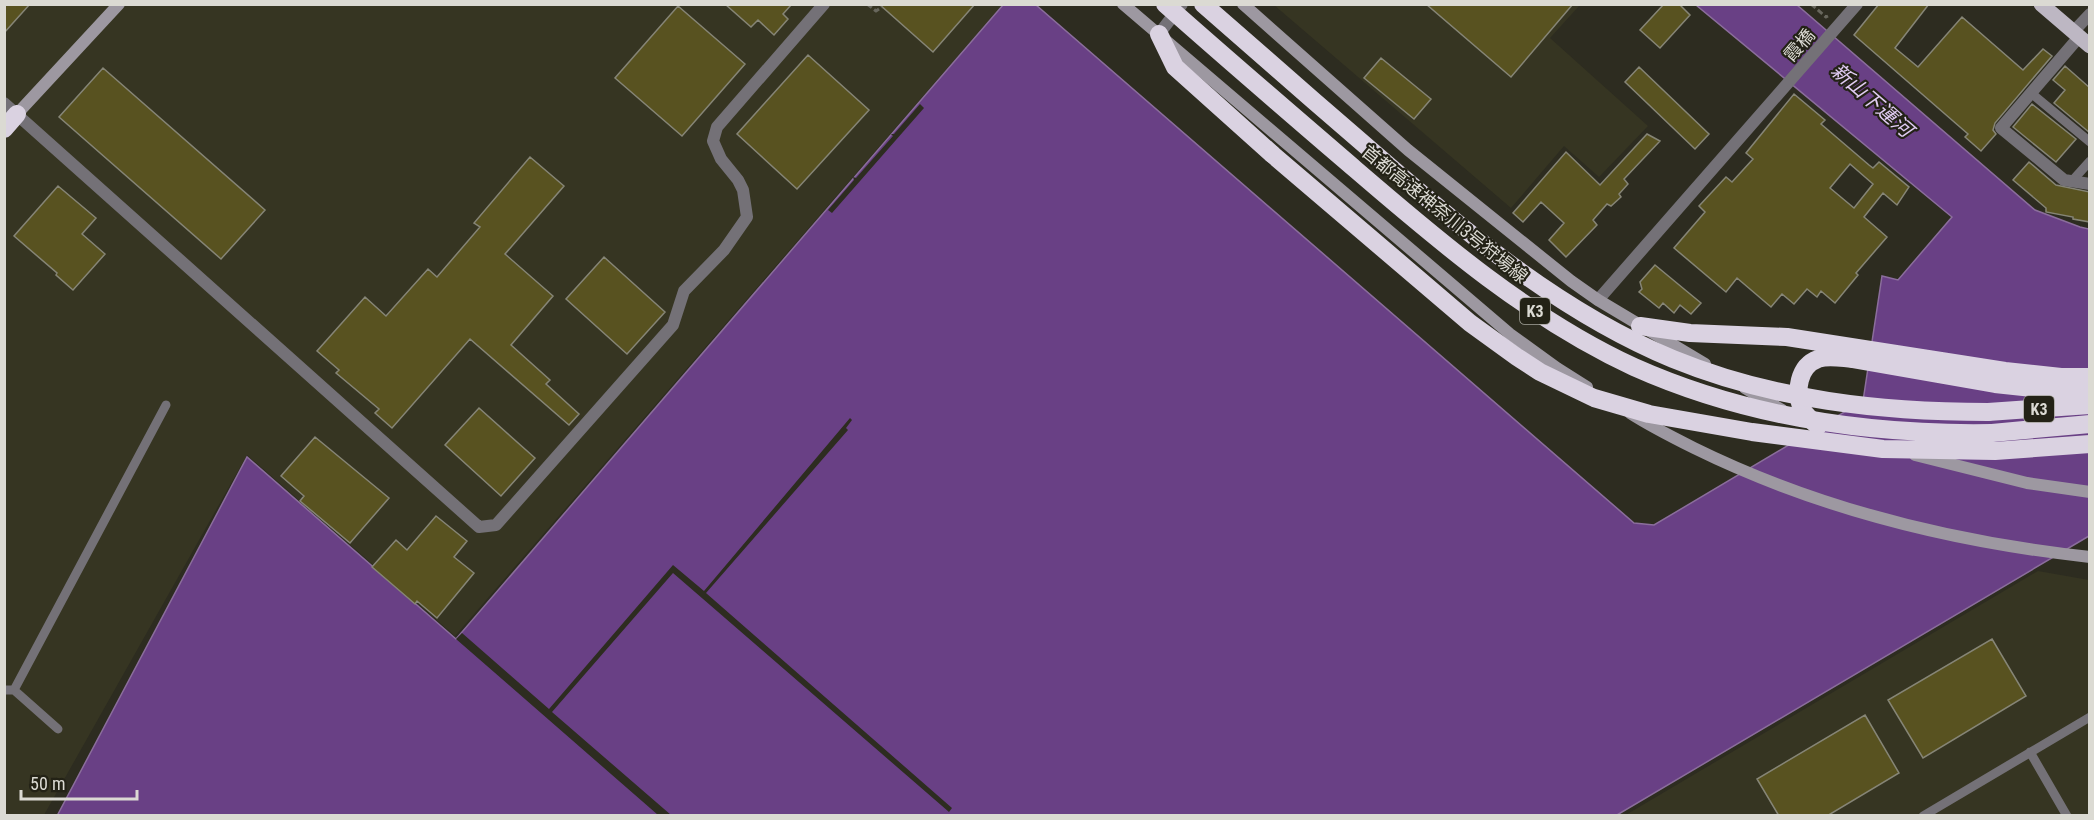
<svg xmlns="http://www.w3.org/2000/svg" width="2094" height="820" font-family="'Roboto Condensed','Noto Sans JP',sans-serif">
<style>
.built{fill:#363522}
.water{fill:#694085;stroke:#8b6e9c;stroke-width:1.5}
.pier{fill:#2d2c20}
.building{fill:#585220;stroke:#868576;stroke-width:1.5;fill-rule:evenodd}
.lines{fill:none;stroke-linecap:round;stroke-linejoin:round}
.path{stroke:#68675d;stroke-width:3;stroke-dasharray:6 3;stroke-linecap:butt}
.lane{stroke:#747177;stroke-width:9}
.street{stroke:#747177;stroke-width:12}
.secondary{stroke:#9d98a1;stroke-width:12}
.primary{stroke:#bdb7c3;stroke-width:15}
.highway{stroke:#dad2e1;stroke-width:18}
.highway-bridge{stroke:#dad2e1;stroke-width:18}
.labels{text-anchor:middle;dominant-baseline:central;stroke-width:4.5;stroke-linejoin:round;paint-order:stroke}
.shield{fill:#232216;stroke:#a4a39a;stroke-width:1.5}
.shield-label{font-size:16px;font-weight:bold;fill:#dbdad3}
.street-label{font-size:18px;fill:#dbdad3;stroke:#232216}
.water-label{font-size:20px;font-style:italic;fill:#e1ccf3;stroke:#232216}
</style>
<rect width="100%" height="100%" fill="#2d2c20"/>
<path class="built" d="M5 5H1002L455 636 247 455 44 815 5 816Z
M1274 5H1580L1550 38 1648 126 1599 177 1564 146 1511 208Z
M2038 571 2089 580V815L1624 816Z"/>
<path class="water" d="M1003 5H1036L1634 523 1654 525 1863 401 1882 276 1898 280 1952 217 1696 5H1797L2035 210 2080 227 2089 229V536L1617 815 57 816 247 457 456 639Z"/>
<path class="pier" d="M920 104 924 108 832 213 828 210 854 180 853 177 856 178 893 136 891 134H894Z
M850 418 852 420 846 428 848 430 706 593 952 808 949 812 673 573 552 712 671 815H658L456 639 462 633 549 709 673 565 704 591Z"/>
<path class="building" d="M4 4H30L4 33Z
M725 4H792L783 14 788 19 774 35 758 20 751 27Z
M879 4H975L933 52Z
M1426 4H1573L1511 77Z
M1664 4H1679L1690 15 1660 48 1640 30Z
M1879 4H1929L1895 48 1918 67 1962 17 2023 70 2043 49 2052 56 1995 123 1993 130 1996 134 1981 151 1965 137 1968 134 1854 35Z
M678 6 745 64 682 136 615 78Z
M808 55 869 110 797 189 737 134Z
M1381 58 1431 99 1414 119 1364 78Z
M2065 66 2090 88V133L2054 103 2065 90 2053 80Z
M1639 67 1709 134 1695 149 1625 82Z
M103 68 265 210 221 259 59 117Z
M1794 94 1825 120 1821 124 1869 165 1873 168 1879 162 1909 187 1897 205 1883 193 1864 217 1887 237 1856 273 1858 275 1835 303 1821 291 1817 297 1807 289 1794 304 1782 294 1771 307 1737 278 1726 292 1674 248 1705 212 1699 206 1726 177 1732 182 1753 159 1746 153ZM1850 164 1873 184 1854 208 1830 188Z
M2032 104 2076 139 2056 162 2013 127Z
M1647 134 1660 141 1624 179 1628 184 1619 194 1621 197 1611 206 1607 204 1593 220 1597 225 1566 257 1549 240 1564 223 1541 202 1523 222 1513 213 1566 152 1600 185Z
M530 157 564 186 505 254 553 296 511 345 550 380 546 384 579 414 569 425 470 339 392 428 375 413 379 409 336 373 339 370 317 351 365 297 386 316 428 269 437 277 480 227 474 223Z
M2029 162 2056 185 2090 192V222L2073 219V217L2046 212V208L2013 180Z
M58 186 96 218 82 234 105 254 73 290 56 275 57 273 14 236Z
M604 257 665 312 627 354 566 299Z
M1655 265 1701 303 1691 314 1680 305 1674 313 1663 303 1659 308 1639 292 1642 289 1640 282Z
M479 408 535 458 501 496 445 445Z
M315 437 389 498 350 543 300 501 304 496 281 476Z
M436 516 467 541 454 557 474 573 437 618 417 601 415 604 372 567 396 540 407 550Z
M1992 639 2026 696 1923 758 1888 700Z
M1865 715 1899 773 1827 816H1779L1757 779Z"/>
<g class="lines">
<path class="path" d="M867 4 876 11 882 7
M1811 4 1826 17 1828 16"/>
<path class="lane" d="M2031 93 2090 142
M2072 181 2090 161
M4 690H14L166 405
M14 690 58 729
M2030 752 2067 816
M1923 816 2090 717"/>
<path class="street" d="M2073 32 2090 14
M1159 34 1182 4
M2079 37 2001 128 2064 180 2090 184
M4 103 479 527 496 525 673 325 684 291 724 250 747 217 743 190 738 180 721 159 713 141 717 127 824 4
M1598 300 1857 4"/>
<path class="secondary" d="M1123 4 1510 334 1557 368 1587 387
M1243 4 1408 150 1571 281 1598 300 1705 364
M17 114 119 4
M1745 388 1782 410
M1630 413C1650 426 1672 437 1694 448 1818 509 1952 542 2090 557
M1915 455 2027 483 2090 492"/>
<path class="primary" d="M2041 4 2090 46"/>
<path class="highway" d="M1159 34 1175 67 1272 154
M4 129 17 114
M1640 326 1690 333 1787 337 2005 371 2061 377H2090
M1988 412 2090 405
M1818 426C1812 421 1806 416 1802 409 1795 392 1798 366 1818 359 1828 355 1841 358 1852 359L1995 384 2090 394
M1992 433 2090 424"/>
<path class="highway-bridge" d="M1165 4C1228 60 1291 114 1355 169 1441 243 1530 319 1634 367 1746 417 1870 435 1992 433
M1203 4C1260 54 1316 103 1373 152 1465 232 1560 312 1673 359 1773 400 1881 412 1988 412
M1272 154 1470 323 1517 357 1540 372 1594 398 1649 414 1752 432 1883 449 1995 451 2090 444"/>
</g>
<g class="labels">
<g class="shield">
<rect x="1520" y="298" width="30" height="26" rx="4.5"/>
<rect x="2024" y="396" width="30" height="26" rx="4.5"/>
</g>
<g class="shield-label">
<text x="1535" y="311">K3</text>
<text x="2039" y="409">K3</text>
</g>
<g class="street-label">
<text transform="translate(1799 45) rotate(-49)">霞橋</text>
<text transform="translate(1445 214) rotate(39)">首都高速神奈川3号狩場線</text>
</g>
<g class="water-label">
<text transform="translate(1872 100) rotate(41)">新山下運河</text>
</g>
</g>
<rect width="2094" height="820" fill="none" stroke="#dbdad3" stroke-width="12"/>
<path d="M21 790v9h116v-9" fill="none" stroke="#dbdad3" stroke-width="3"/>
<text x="30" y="790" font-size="18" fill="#dbdad3" stroke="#232216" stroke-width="4.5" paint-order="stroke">50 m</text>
</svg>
